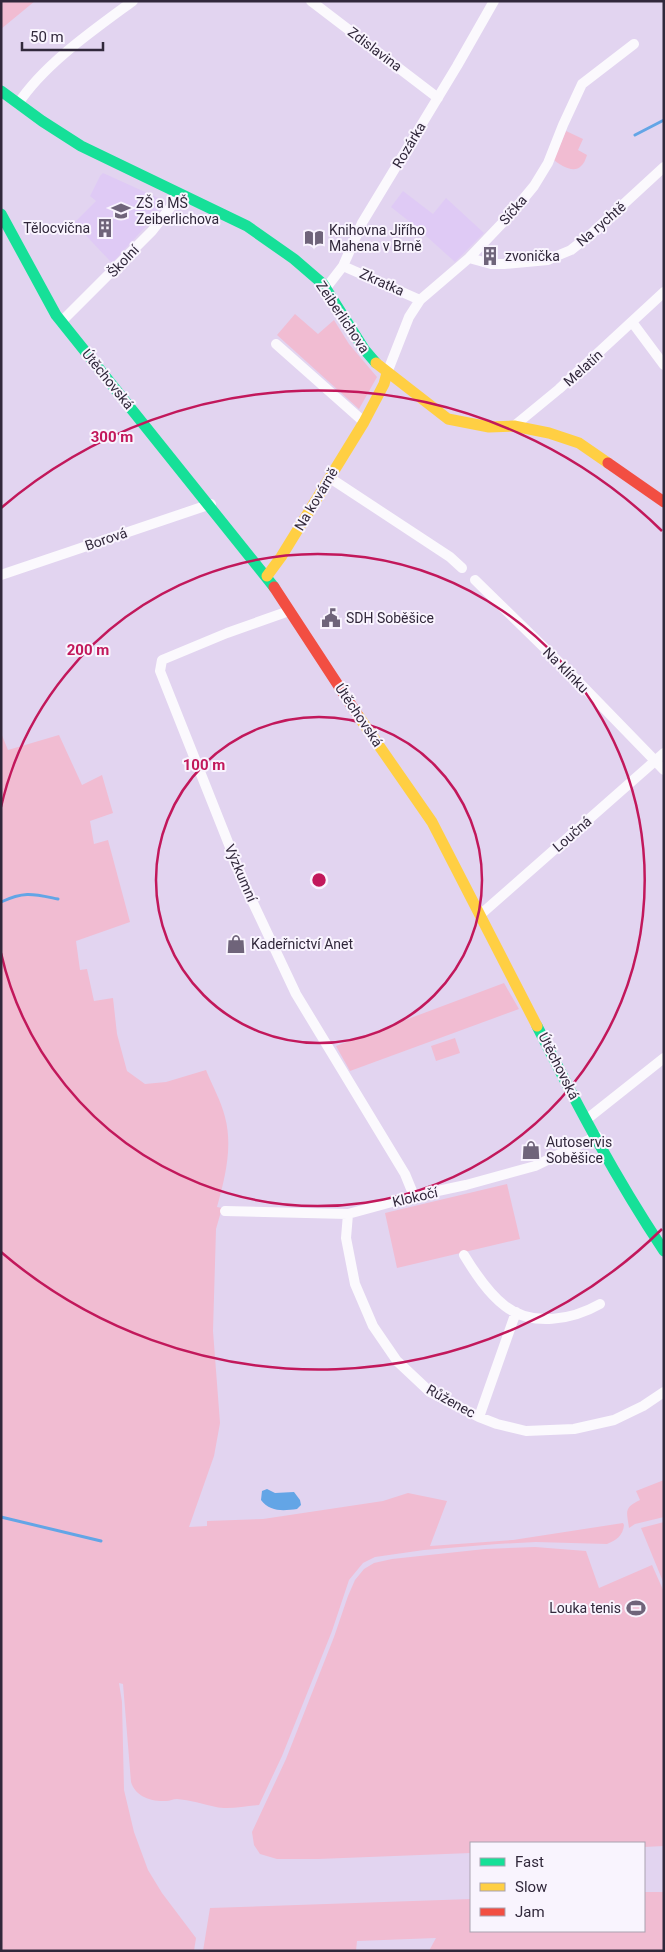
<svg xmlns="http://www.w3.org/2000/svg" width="665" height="1952" font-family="Roboto,sans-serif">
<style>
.built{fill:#dfcaf5}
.green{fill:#f1bcd2}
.water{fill:#63a5e6}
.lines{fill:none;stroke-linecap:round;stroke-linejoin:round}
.stream{stroke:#63a5e6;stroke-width:3}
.street{stroke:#fbf9fd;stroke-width:10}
.fast{stroke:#16e098;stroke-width:11}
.slow{stroke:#ffcf43;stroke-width:11}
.jam{stroke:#f24e42;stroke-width:11}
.ring{fill:none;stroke:#c2185b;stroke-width:2.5}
.labels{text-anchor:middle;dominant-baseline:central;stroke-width:4;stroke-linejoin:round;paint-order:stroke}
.street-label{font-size:14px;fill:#31283b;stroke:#f9f4fe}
.poi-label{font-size:14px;fill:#31283b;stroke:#f9f4fe;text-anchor:start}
.centre{fill:#c2185b;stroke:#f9f4fe;stroke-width:2.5}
.ring-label{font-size:15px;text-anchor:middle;font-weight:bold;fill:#c2185b;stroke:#f9f4fe;stroke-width:4;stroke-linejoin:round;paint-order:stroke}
</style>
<rect width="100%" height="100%" fill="#e2d4f0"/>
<path class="built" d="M103 173 165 201 149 223 112 263 74 223 96 201 90 196 100 176Z
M403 191 433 214 446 198 484 233 455 262 415 226 391 207Z"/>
<path class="green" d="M1 1H35L1 29Z
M566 131 583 139 578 150 587 155C586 158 584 164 581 166 574 174 560 165 554 160Z
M295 314 318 334 334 320 349 344 377 377 359 409 277 335Z
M1 733 8 750 59 735 82 785 102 775 113 813 90 821 94 844 108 840 130 922 76 941 80 970 87 969 94 1001 113 998 117 1034 127 1071 145 1084 166 1082 206 1070C212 1085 221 1101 225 1117 233 1147 225 1178 217 1207L222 1208 216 1229 213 1331 220 1423 214 1456 189 1527 207 1526V1521L263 1519 383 1501 408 1493 447 1501 430 1546 513 1540 623 1523 624 1525C623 1536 616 1540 607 1544L536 1542 497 1544 424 1550 375 1557 363 1563 349 1580 332 1631 282 1756 259 1805C246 1806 228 1810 216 1807 203 1804 190 1800 177 1799 173 1799 170 1801 166 1801 151 1802 135 1796 131 1782L123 1684 119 1683 122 1702 124 1790 134 1832 148 1870 162 1893 196 1938 194 1951H1Z
M504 983 519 1009 350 1071 336 1046Z
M455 1038 460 1053 436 1061 431 1046Z
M507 1184 520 1239 397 1268 385 1213Z
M664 1480V1517L635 1524 629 1528C627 1512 623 1508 640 1500L636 1491Z
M664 1522V1584L641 1528Z
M535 1547 586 1551 599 1588 652 1565 664 1592V1846L644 1847V1843H471V1853L318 1859H277L260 1854 254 1845 252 1832 286 1759 334 1637 348 1596 355 1580 364 1569 374 1563 392 1559 485 1549Z
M644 1892H664V1951H429L436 1938 357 1941 356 1951H203L210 1908 471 1899V1931H644Z"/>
<path class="water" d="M267 1489 275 1493 294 1492 300 1500 301 1505 297 1509C283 1511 270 1512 261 1500L262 1491Z"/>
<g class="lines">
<path class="stream" d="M635 135 664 120
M1 902C25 891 33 894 58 899
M1 1517 101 1541"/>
<path class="street" d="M311 1 438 98
M18 104C44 64 95 29 133 1
M469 258 491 264H504L548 260 559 255 571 250 590 235 664 167
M343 266 420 300
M326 288 343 266 362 223 457 66 494 1
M61 322 152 231 180 195
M632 322 664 365
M276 344 364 422
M387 373 409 317 420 300 469 258 510 215 534 186 548 163 563 125 582 84 634 44
M514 426 559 389 664 292
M330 478 450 557 462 568
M1 575 211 504
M475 580 564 667 664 770
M289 611 227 633 162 660 160 671 247 890 296 994 405 1174 414 1196
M480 915 664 753
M587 1119 664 1058
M225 1211 348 1214 414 1196 466 1185 535 1166 597 1136
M348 1214 346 1238 355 1284 373 1326 397 1361 430 1392 479 1417 497 1424 526 1431 574 1429 614 1420 643 1406 664 1392
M464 1255C475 1273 488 1293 505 1306 532 1327 572 1320 600 1304
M479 1417 516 1312"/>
<path class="fast" d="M1 91 42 121 81 146 247 226 294 259 323 284 364 349 376 363
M1 214 56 315 274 587
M537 1026C576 1103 616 1179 664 1251"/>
<path class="slow" d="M376 363 448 419 489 427 514 426 549 433 579 443 608 463
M267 576 281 557 364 422 384 384 387 373
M357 714 432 822 537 1026"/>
<path class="jam" d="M608 463 664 502
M274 587 357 714"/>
</g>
<g class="ring">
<circle cx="319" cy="880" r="163"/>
<path d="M1 807A326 326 0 1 1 1 953"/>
<path d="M662 1229A489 489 0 0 1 1 1252M1 508A489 489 0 0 1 662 531"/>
</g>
<defs>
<g id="school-bare" transform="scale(1.5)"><path d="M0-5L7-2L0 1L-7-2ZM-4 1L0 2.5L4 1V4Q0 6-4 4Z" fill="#6f647a" stroke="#f9f4fe" stroke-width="2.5" paint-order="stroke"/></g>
<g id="building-bare" transform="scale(1.5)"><path d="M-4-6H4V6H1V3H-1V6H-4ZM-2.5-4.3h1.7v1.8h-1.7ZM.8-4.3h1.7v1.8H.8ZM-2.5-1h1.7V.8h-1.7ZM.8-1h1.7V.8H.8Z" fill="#6f647a" stroke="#f9f4fe" stroke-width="2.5" paint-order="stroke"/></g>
<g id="library-bare" transform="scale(1.5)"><path d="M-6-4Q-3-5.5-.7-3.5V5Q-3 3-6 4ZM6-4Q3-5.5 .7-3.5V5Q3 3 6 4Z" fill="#6f647a" stroke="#f9f4fe" stroke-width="2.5" paint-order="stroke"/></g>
<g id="civic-bare" transform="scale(1.5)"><path d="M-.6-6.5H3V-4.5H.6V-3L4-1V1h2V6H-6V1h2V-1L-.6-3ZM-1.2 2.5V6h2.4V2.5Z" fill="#6f647a" stroke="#f9f4fe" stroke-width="2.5" paint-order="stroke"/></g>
<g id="shop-bare" transform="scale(1.5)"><path d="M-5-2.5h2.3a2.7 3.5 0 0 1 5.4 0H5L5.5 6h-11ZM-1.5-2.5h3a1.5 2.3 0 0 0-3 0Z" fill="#6f647a" stroke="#f9f4fe" stroke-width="2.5" paint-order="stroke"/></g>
<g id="stadium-bare" transform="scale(1.5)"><path d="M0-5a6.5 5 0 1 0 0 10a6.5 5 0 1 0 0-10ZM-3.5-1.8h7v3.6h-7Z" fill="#6f647a" stroke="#f9f4fe" stroke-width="2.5" paint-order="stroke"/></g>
</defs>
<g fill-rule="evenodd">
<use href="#school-bare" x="121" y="211"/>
<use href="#building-bare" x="105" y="228"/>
<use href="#library-bare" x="314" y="238"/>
<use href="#building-bare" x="490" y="256"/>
<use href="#civic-bare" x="331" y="618"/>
<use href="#shop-bare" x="236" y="944"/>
<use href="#shop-bare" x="531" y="1150"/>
<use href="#stadium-bare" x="636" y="1608"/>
</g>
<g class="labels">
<g class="street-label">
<text transform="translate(375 49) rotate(37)">Zdislavina</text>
<text transform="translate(409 145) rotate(-59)">Rozárka</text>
<text transform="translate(513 210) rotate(-49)">Síčka</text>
<text transform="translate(601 224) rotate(-41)">Na rychtě</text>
<text transform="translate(123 261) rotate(-46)">Školní</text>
<text transform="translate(382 282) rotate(24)">Zkratka</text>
<text transform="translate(343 317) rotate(56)">Zeiberlichova</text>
<text transform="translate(583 368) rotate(-42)">Melatín</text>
<text transform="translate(108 379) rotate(51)">Útěchovská</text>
<text transform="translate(316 499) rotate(-59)">Na kovárně</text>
<text transform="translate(106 539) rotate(-19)">Borová</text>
<text transform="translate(566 670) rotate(45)">Na klínku</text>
<text transform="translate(359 715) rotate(56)">Útěchovská</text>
<text transform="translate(572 834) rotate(-41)">Loučná</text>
<text transform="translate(241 873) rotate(67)">Výzkumní</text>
<text transform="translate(559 1066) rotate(63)">Útěchovská</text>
<text transform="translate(415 1197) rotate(-13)">Klokočí</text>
<text transform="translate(451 1401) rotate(29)">Růženec</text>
</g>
<g class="poi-label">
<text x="136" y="203">ZŠ a MŠ<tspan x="136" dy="16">Zeiberlichova</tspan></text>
<text x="90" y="228" text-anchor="end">Tělocvična</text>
<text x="329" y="230">Knihovna Jiřího<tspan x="329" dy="16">Mahena v Brně</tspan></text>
<text x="505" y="256">zvonička</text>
<text x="346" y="618">SDH Soběšice</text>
<text x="251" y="944">Kadeřnictví Anet</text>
<text x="546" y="1142">Autoservis<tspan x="546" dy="16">Soběšice</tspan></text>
<text x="621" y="1608" text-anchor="end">Louka tenis</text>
</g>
</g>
<circle cx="319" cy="880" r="8" class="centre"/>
<g class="ring-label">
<text x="112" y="442">300 m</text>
<text x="88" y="655">200 m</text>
<text x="204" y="770">100 m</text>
</g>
<rect width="665" height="1952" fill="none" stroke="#31283b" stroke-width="5"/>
<rect x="470" y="1842" width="175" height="90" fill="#f9f4fe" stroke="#a9a2b0"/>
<rect x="480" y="1858" width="25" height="8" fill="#16e098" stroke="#a9a2b0"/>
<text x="515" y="1867" font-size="15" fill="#31283b">Fast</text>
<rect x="480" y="1883" width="25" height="8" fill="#ffcf43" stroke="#a9a2b0"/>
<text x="515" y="1892" font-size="15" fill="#31283b">Slow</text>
<rect x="480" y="1908" width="25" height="8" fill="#f24e42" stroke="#a9a2b0"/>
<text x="515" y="1917" font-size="15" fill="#31283b">Jam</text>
<path d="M22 42v8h81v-8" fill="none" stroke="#31283b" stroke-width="2.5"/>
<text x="30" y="42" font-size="15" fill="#31283b" stroke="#f9f4fe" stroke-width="4" paint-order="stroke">50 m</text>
</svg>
